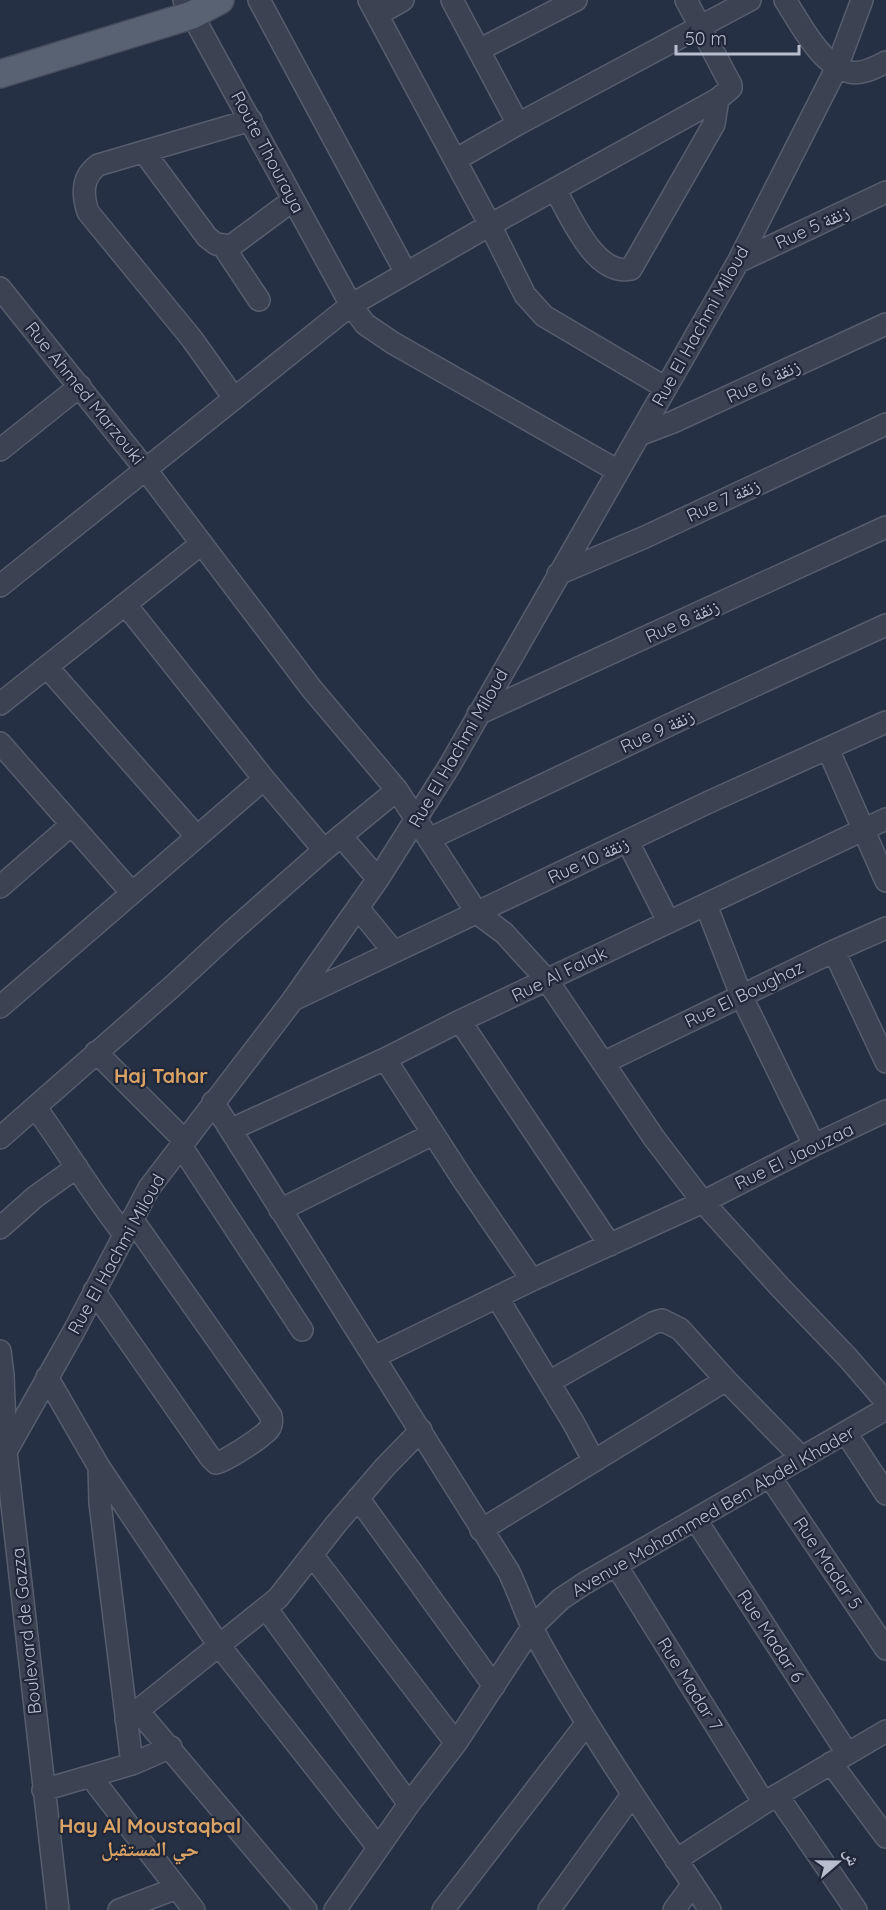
<svg xmlns="http://www.w3.org/2000/svg" width="886" height="1910" font-family="Quicksand,'Noto Naskh Arabic',sans-serif">
<style>
.lines{fill:none;stroke-linecap:round;stroke-linejoin:round}
.minor-casing{stroke:#565e6e;stroke-width:24}
.major-casing{stroke:#444c5d;stroke-width:30}
.minor{stroke:#3b4353;stroke-width:21}
.major{stroke:#596273;stroke-width:27}
.labels{text-anchor:middle;dominant-baseline:central;stroke-width:4.5;stroke-linejoin:round;paint-order:stroke}
.street-label{font-size:18px;fill:#b8becd;stroke:#1f2739}
.neighbourhood-label{font-size:20px;font-weight:bold;fill:#daa366;stroke:#1f2739}
</style>
<rect width="100%" height="100%" fill="#263044"/>
<g class="lines">
<g class="minor-casing">
<path id="minor" d="M184 0 351 305 365 324 393 343 618 471
M259 0 406 273
M369 0 490 225 525 295 544 316 666 388
M452 0 518 124
M785 0C800 23 821 66 850 72 862 75 876 67 886 62
M377 15 403 0
M479 50 576 0
M144 152 207 237 216 244 231 246 293 200
M455 160 518 124 750 0
M555 189C570 215 595 277 631 269L714 124 718 99
M223 246 259 300
M738 262 886 192
M0 288 146 470 311 688 397 790 477 913 504 933 547 980 654 1138 703 1202 779 1286 848 1358 886 1402
M234 398 192 339 88 212C82 194 82 177 98 165L251 120
M639 435 673 422 886 324
M0 450 80 386
M558 574 645 537 886 424
M0 586 351 305 490 225 718 99 731 88V85L686 0
M126 605 264 779 324 850
M47 667 197 837
M0 704 201 544
M478 714 886 527
M0 743 132 893
M828 749 886 881
M341 836 378 879
M429 839 686 717 886 625
M628 842 668 921
M0 887 71 825
M706 905 741 995 814 1145
M358 908 394 952
M834 951 886 1062
M295 999 709 802 886 722
M0 1007 264 779
M460 1021 610 1245
M96 1052 184 1140
M385 1059 464 1181 532 1280
M603 1063 834 951 886 928
M213 1102 509 1572C520 1595 528 1621 540 1643 591 1736 652 1822 710 1910
M36 1108C66 1149 92 1194 124 1234
M232 1129 385 1059 460 1021 886 819
M0 1138 174 985 230 933 324 850 397 790
M181 1146 302 1330
M280 1210 433 1134
M0 1228 35 1197 77 1167
M94 1291 210 1457 216 1463C226 1461 263 1437 269 1429 272 1425 272 1421 271 1416L132 1219
M497 1297 573 1422 594 1461
M0 1351 3 1375 6 1452 58 1910
M374 1357 532 1280 703 1202 814 1145 886 1111
M47 1377 99 1467 218 1644 378 1847
M549 1382 653 1323 662 1320 680 1329 726 1380 802 1458
M846 1433 886 1494
M0 1462 74 1331 149 1188 292 1001 378 879 450 765 738 262 837 67 862 0
M99 1467 100 1503 132 1764
M770 1477 886 1649
M358 1498 494 1686
M696 1520 847 1753
M481 1530 726 1380
M312 1555 456 1743
M616 1565 764 1803
M266 1608 409 1804
M139 1712 306 1910
M126 1720 278 1598 336 1524 385 1467 421 1430
M831 1763 886 1837
M91 1777 194 1910
M43 1790 132 1764 171 1747
M777 1795 856 1910
M676 1860 764 1803 886 1731
M119 1910 177 1888
M335 1910 409 1804 456 1743 533 1626 561 1599 585 1583 886 1409
M443 1910 587 1723
M549 1910 632 1795
M674 1910 693 1884"/>
</g>
<g class="major-casing">
<path id="major" d="M0 74 192 15 220 0"/>
</g>
<use href="#minor" class="minor"/>
<use href="#major" class="major"/>
</g>
<g class="labels">
<g class="street-label">
<text transform="translate(268 152) rotate(62)">Route Thouraya</text>
<text transform="translate(812 227) rotate(-25)">Rue 5 زنقة</text>
<text transform="translate(700 326) rotate(-61)">Rue El Hachmi Miloud</text>
<text transform="translate(763 381) rotate(-25)">Rue 6 زنقة</text>
<text transform="translate(85 393) rotate(51)">Rue Ahmed Marzouki</text>
<text transform="translate(723 500) rotate(-25)">Rue 7 زنقة</text>
<text transform="translate(682 621) rotate(-25)">Rue 8 زنقة</text>
<text transform="translate(657 731) rotate(-25)">Rue 9 زنقة</text>
<text transform="translate(458 748) rotate(-60)">Rue El Hachmi Miloud</text>
<text transform="translate(588 860) rotate(-25)">Rue 10 زنقة</text>
<text transform="translate(559 974) rotate(-26)">Rue Al Falak</text>
<text transform="translate(744 994) rotate(-26)">Rue El Boughaz</text>
<text transform="translate(794 1156) rotate(-26)">Rue El Jaouzaa</text>
<text transform="translate(116 1254) rotate(-61)">Rue El Hachmi Miloud</text>
<text transform="translate(713 1511) rotate(-30)">Avenue Mohammed Ben Abdel Khader</text>
<text transform="translate(828 1563) rotate(56)">Rue Madar 5</text>
<text transform="translate(26 1631) rotate(-96)">Boulevard de Gazza</text>
<text transform="translate(771 1636) rotate(57)">Rue Madar 6</text>
<text transform="translate(690 1684) rotate(58)">Rue Madar 7</text>
</g>
<g class="neighbourhood-label">
<text x="161" y="1075">Haj Tahar</text>
<text x="150" y="1825">Hay Al Moustaqbal<tspan x="150" dy="23">حي المستقبل</tspan></text>
</g>
</g>
<g transform="translate(838 1862) rotate(70)" stroke="#1f2739" stroke-width="4.5" paint-order="stroke">
<path d="M0-4.5L10 22L0 15L-10 22Z" fill="#b8becd"/>
<text y="-9" font-size="16" font-weight="bold" text-anchor="middle" fill="#b8becd">ش</text>
</g>
<path d="M676 45v9h123v-9" fill="none" stroke="#b8becd" stroke-width="3"/>
<text x="685" y="45" font-size="18" fill="#b8becd" stroke="#1f2739" stroke-width="4.5" paint-order="stroke">50 m</text>
</svg>
